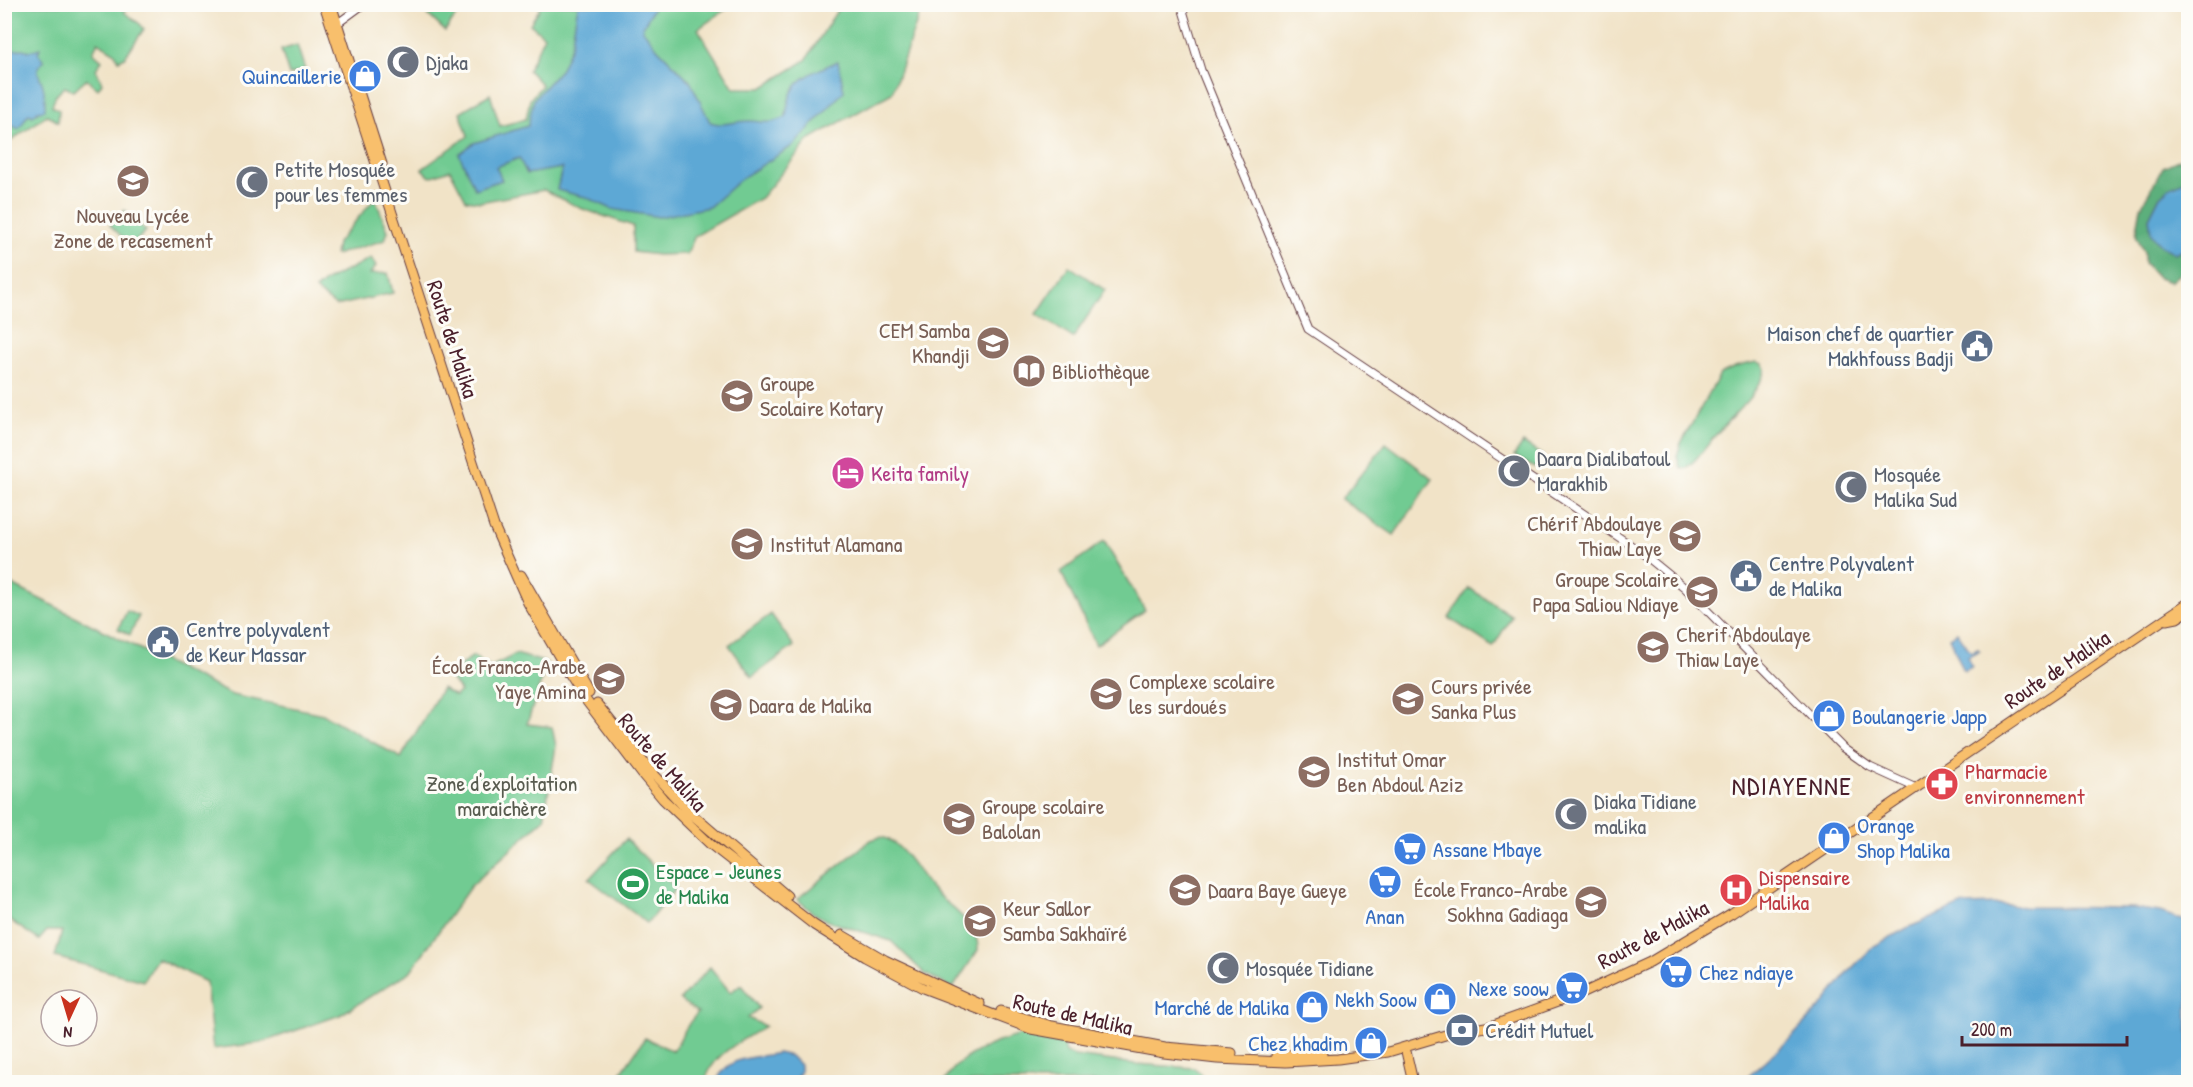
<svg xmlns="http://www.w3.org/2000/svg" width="2193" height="1087" font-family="'Patrick Hand',sans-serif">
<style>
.green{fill:#71cb92;stroke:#5e755e;stroke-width:1.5}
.forest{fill:#5caf7c;stroke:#536754;stroke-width:1.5}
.water{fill:#5da8d5;stroke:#546480;stroke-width:1.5}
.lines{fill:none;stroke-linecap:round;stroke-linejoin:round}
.minor-casing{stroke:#633c42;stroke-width:9}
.major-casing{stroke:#633c42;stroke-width:11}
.minor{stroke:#fff;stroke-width:7}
.major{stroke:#f8bf6c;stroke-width:9}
.labels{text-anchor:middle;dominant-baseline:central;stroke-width:6;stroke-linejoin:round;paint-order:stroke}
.worship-label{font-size:22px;fill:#5b616d;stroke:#fdfcf7;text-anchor:start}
.shop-label{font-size:22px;fill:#366cbe;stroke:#fdfcf7;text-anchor:end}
.education-label{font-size:22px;fill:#785e54;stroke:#fdfcf7;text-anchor:start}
.service-label{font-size:22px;fill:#4e5e75;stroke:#fdfcf7;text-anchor:start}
.street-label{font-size:22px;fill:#4a1f2b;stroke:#fdfcf7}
.hotel-label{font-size:22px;fill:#b23c85;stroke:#fdfcf7;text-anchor:start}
.health-label{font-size:22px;fill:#be3a42;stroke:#fdfcf7;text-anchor:start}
.park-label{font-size:22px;fill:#585b4f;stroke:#fdfcf7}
.leisure-label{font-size:22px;fill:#27864d;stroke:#fdfcf7;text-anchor:start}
.quarter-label{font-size:26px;letter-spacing:1.5px;fill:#4a1f2b;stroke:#fdfcf7}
</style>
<rect width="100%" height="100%" fill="#fdfcf7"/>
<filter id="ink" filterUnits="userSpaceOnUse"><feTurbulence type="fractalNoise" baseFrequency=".0167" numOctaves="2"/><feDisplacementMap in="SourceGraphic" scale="12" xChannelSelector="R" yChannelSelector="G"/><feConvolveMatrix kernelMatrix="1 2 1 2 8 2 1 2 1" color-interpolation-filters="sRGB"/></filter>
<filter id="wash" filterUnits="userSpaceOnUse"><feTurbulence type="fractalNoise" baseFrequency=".008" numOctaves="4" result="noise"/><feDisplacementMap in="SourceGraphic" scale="24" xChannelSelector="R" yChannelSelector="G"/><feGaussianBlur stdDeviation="1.35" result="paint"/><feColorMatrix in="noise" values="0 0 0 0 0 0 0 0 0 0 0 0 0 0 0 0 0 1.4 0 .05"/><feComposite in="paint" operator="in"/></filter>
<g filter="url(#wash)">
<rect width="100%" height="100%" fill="#f1e3c7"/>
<path class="green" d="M438 4 464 5 445 31 426 13Z
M5 5H131L124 12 140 24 144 29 125 57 119 60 114 52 98 42 93 52 102 60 96 69 102 83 98 89 86 79 73 91 65 87 56 95 52 106 59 110 58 122 47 115 5 145Z
M537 5H732L698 29 734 88H762L806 60 838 9 836 5H921L919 15 892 93 810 139 761 198 695 236 687 254 658 255 633 252V226L580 208 544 190 480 202 466 200 450 170 430 177 422 169 468 136 460 112 490 94 500 126 526 119 530 99 542 85 528 70 544 36 530 24 540 8Z
M297 45 305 70 289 75 281 50Z
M375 198 388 231 385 240 335 255 337 243Z
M125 210 146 231 131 246 110 225Z
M371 258 376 266 370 274 388 273 393 293 336 306 315 290 326 281Z
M1069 266 1105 290 1073 338 1037 314Z
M1756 362 1762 364 1765 369C1759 393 1736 412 1720 430 1708 443 1700 458 1685 469L1680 467 1677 456 1681 443 1720 374 1735 367Z
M1386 443 1433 479 1394 535 1341 499Z
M1523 443 1543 456 1535 468 1514 456Z
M1104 541 1145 610 1096 645 1061 572Z
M4 581 232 695 323 714 401 758 442 688 455 696 460 691 448 675 473 656 491 667 516 654 547 663 527 724 552 727 556 746 544 819 470 887 410 972 340 1015 260 1043 213 1049 206 982 157 958 143 981 55 957 62 931H47L39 940 5 917Z
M1469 588 1512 616 1493 647 1449 618Z
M127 611 139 616 130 635 118 629Z
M771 614 794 646 752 677 729 645Z
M880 837C900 838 918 874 931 888 947 906 979 922 978 950L953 988 925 974 891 941 828 921 813 913 797 899 871 840Z
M626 839 676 888 647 923 589 879Z
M710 967 730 992 741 985 759 1008 748 1018 765 1026C741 1042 712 1053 705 1082H612L618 1077 645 1038 673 1051C682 1038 686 1023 698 1013L680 1000Z
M1033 1033 1059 1037 1063 1040 1066 1053 1075 1056 1136 1064 1194 1068 1201 1073 1205 1082H944C948 1077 951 1071 955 1067 972 1050 1009 1036 1033 1033Z"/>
<path class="forest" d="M2180 159 2188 165V181L2186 180 2160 196 2149 218 2184 250 2188 247V267L2170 282 2158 278 2144 263V252L2136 235 2141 207 2163 167Z"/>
<path class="water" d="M578 5H655L642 29 658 49 690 81 710 122C724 127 734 121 748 121 768 121 765 126 786 117 789 79 806 76 838 61L844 91 794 145 742 178 709 207 659 217 612 209 585 197 557 190 562 168 527 174 519 158 496 167 502 180 475 189 459 154 474 143 528 126 534 99 561 69 571 46Z
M4 48 7 51 23 49 29 51 40 48 38 53 44 61 38 67C37 75 41 78 43 86 45 93 45 102 45 110L38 111 33 116 29 114C23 119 25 124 18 129L12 125 7 135 4 133Z
M2186 180 2188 181V247L2175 253 2161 246 2151 233 2149 218 2160 196 2169 188Z
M1957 632 1971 652 1978 649 1980 651 1968 656 1972 667 1964 671 1949 637Z
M2000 904 2025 907 2133 908 2160 912 2188 922V1082H1742L1790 1039 1824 1003 1848 972 1874 946 1907 928 1962 905Z
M778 1053 791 1056 800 1065V1073L792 1082H716C729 1054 752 1059 778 1053Z"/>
</g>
<g filter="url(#ink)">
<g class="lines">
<g class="minor-casing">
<path id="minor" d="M1181 4 1201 70 1308 329 1641 552 1684 587 1843 748 1870 767 1916 788
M334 26 364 4"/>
</g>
<g class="major-casing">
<path id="major" d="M324 4 494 526 528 603 568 672 585 699 642 774 663 799 710 844 814 925 865 957 923 988 1031 1029 1164 1053 1217 1059 1286 1062 1338 1059 1388 1052 1452 1033 1491 1026 1585 992 1650 962 1732 913 2188 603
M331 4 382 164
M521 575 589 693
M2167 620 2177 618 2188 611
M597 704 649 769 687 810 787 896
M842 935 885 960 980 1004
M1001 1011 1052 1026 1165 1047 1232 1053
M1405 1047 1413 1082
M1276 1055 1322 1054"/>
</g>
<use href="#minor" class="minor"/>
<use href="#major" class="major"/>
</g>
</g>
<defs>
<g id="mosque-disc" transform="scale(1.725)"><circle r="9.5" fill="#6b7280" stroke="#fdfcf7"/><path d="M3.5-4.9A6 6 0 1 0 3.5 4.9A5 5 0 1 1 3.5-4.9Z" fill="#fff"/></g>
<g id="shop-disc" transform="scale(1.725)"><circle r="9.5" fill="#3f7fe0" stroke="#fdfcf7"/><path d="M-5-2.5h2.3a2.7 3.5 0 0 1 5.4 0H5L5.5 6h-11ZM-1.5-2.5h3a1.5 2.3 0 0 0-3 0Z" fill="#fff"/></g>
<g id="school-disc" transform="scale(1.725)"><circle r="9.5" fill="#8d6e63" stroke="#fdfcf7"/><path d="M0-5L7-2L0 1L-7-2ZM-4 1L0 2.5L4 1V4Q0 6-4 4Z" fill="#fff"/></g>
<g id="civic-disc" transform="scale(1.725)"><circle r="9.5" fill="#5c6f8a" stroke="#fdfcf7"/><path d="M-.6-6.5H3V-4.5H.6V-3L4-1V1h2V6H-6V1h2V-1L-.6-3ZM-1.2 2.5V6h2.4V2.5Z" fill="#fff"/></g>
<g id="library-disc" transform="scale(1.725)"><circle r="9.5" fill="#8d6e63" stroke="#fdfcf7"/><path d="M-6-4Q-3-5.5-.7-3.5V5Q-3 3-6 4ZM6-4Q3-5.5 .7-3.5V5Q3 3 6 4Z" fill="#fff"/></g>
<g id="hotel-disc" transform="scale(1.725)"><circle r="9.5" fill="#d1479c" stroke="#fdfcf7"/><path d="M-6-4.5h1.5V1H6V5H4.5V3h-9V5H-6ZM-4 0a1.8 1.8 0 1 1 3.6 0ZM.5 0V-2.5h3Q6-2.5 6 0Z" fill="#fff"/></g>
<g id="pharmacy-disc" transform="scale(1.725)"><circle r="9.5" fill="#e0444e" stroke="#fdfcf7"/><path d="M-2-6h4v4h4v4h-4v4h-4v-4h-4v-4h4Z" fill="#fff"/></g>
<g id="supermarket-disc" transform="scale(1.725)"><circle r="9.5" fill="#3f7fe0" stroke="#fdfcf7"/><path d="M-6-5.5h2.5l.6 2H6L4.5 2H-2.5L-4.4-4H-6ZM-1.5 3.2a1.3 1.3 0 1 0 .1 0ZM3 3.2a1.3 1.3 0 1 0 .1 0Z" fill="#fff"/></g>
<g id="stadium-disc" transform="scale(1.725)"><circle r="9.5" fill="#2e9e5b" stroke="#fdfcf7"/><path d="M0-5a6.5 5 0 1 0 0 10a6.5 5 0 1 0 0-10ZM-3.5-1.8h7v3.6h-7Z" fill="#fff"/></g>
<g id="hospital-disc" transform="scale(1.725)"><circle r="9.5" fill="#e0444e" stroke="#fdfcf7"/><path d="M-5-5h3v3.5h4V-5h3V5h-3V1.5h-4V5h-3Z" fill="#fff"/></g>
<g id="bank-disc" transform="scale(1.725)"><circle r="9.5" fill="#5c6f8a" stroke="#fdfcf7"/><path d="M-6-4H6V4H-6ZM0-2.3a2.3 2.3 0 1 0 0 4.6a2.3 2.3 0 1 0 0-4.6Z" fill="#fff"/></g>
</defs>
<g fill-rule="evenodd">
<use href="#mosque-disc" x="403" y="62"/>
<use href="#shop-disc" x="365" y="76"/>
<use href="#school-disc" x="133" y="181"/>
<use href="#mosque-disc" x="252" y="182"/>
<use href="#school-disc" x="993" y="343"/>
<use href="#civic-disc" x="1977" y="346"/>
<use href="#library-disc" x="1029" y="371"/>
<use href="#school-disc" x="737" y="396"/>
<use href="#mosque-disc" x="1514" y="471"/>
<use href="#hotel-disc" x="848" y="473"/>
<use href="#mosque-disc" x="1851" y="487"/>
<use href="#school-disc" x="1685" y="536"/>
<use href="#school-disc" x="747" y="544"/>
<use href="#civic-disc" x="1746" y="576"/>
<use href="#school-disc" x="1702" y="592"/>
<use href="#civic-disc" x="163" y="642"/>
<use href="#school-disc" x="1653" y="647"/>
<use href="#school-disc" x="609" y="679"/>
<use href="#school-disc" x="1106" y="694"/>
<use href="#school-disc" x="1408" y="699"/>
<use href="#school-disc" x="726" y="705"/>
<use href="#shop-disc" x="1829" y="716"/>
<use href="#school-disc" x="1314" y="772"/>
<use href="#pharmacy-disc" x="1942" y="784"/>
<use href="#mosque-disc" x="1571" y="814"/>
<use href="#school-disc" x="959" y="819"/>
<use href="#shop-disc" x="1834" y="838"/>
<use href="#supermarket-disc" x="1410" y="849"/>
<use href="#supermarket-disc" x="1385" y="882"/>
<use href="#stadium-disc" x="633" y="884"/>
<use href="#school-disc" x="1185" y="890"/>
<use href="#hospital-disc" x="1736" y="890"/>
<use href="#school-disc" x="1591" y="902"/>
<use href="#school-disc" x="980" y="921"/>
<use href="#mosque-disc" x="1223" y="968"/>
<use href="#supermarket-disc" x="1676" y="972"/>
<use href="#supermarket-disc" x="1572" y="988"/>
<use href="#shop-disc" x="1440" y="999"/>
<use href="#shop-disc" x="1312" y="1007"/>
<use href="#bank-disc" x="1462" y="1030"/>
<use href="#shop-disc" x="1371" y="1043"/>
</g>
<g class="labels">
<g class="worship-label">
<text x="426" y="62">Djaka</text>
<text x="275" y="169">Petite Mosquée<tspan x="275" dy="25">pour les femmes</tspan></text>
<text x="1537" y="458">Daara Dialibatoul<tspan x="1537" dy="25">Marakhib</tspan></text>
<text x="1874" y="474">Mosquée<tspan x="1874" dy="25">Malika Sud</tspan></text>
<text x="1594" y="801">Diaka Tidiane<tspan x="1594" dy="25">malika</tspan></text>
<text x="1246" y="968">Mosquée Tidiane</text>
</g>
<g class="shop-label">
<text x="342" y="76">Quincaillerie</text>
<text x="1852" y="716" text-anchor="start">Boulangerie Japp</text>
<text x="1857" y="825" text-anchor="start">Orange<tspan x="1857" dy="25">Shop Malika</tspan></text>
<text x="1433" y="849" text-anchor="start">Assane Mbaye</text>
<text x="1385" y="916" text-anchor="middle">Anan</text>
<text x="1699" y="972" text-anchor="start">Chez ndiaye</text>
<text x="1549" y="988">Nexe soow</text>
<text x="1417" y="999">Nekh Soow</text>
<text x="1289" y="1007">Marché de Malika</text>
<text x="1348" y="1043">Chez khadim</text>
</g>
<g class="education-label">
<text x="133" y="215" text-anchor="middle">Nouveau Lycée<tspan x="133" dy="25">Zone de recasement</tspan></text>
<text x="970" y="330" text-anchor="end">CEM Samba<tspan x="970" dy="25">Khandji</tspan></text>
<text x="1052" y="371">Bibliothèque</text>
<text x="760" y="383">Groupe<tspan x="760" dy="25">Scolaire Kotary</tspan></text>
<text x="1662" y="523" text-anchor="end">Chérif Abdoulaye<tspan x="1662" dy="25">Thiaw Laye</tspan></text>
<text x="770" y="544">Institut Alamana</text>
<text x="1679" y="579" text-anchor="end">Groupe Scolaire<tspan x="1679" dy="25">Papa Saliou Ndiaye</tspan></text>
<text x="1676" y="634">Cherif Abdoulaye<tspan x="1676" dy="25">Thiaw Laye</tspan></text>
<text x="586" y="666" text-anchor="end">École Franco-Arabe<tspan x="586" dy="25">Yaye Amina</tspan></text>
<text x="1129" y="681">Complexe scolaire<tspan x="1129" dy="25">les surdoués</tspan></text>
<text x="1431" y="686">Cours privée<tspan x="1431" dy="25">Sanka Plus</tspan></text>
<text x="749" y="705">Daara de Malika</text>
<text x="1337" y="759">Institut Omar<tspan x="1337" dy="25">Ben Abdoul Aziz</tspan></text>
<text x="982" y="806">Groupe scolaire<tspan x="982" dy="25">Balolan</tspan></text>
<text x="1568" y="889" text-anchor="end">École Franco-Arabe<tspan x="1568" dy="25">Sokhna Gadiaga</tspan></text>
<text x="1208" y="890">Daara Baye Gueye</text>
<text x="1003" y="908">Keur Sallor<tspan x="1003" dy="25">Samba Sakhaïré</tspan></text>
</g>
<g class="service-label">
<text x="1954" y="333" text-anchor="end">Maison chef de quartier<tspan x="1954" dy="25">Makhfouss Badji</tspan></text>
<text x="1769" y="563">Centre Polyvalent<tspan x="1769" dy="25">de Malika</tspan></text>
<text x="186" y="629">Centre polyvalent<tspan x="186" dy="25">de Keur Massar</tspan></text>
<text x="1485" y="1030">Crédit Mutuel</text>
</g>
<g class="street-label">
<text transform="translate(453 339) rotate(72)">Route de Malika</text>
<text transform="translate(2057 669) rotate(-34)">Route de Malika</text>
<text transform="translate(663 762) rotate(49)">Route de Malika</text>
<text transform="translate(1653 934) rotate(-28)">Route de Malika</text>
<text transform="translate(1073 1014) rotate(13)">Route de Malika</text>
</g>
<g class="hotel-label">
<text x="871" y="473">Keita family</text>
</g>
<g class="health-label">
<text x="1965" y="771">Pharmacie<tspan x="1965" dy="25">environnement</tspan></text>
<text x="1759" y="877">Dispensaire<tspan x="1759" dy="25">Malika</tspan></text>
</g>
<g class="park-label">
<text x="502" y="783">Zone d'exploitation<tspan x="502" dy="25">maraichère</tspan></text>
</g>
<g class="leisure-label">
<text x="656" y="871">Espace - Jeunes<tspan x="656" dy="25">de Malika</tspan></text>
</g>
<g class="quarter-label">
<text x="1792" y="785">NDIAYENNE</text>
</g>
</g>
<rect width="2193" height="1087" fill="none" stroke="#fdfcf7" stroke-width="24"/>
<g transform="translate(69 1018) rotate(184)"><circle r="28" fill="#fdfcf7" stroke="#b5a4a5" stroke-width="1.5"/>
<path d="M0-4.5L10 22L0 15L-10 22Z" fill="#c8321e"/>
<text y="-9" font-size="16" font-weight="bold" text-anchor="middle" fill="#4a1f2b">N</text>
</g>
<path d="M1962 1036v9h165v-9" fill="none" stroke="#4a1f2b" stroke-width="3"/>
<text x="1971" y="1036" font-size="18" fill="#4a1f2b" stroke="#fdfcf7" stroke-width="4.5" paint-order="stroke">200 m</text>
</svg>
